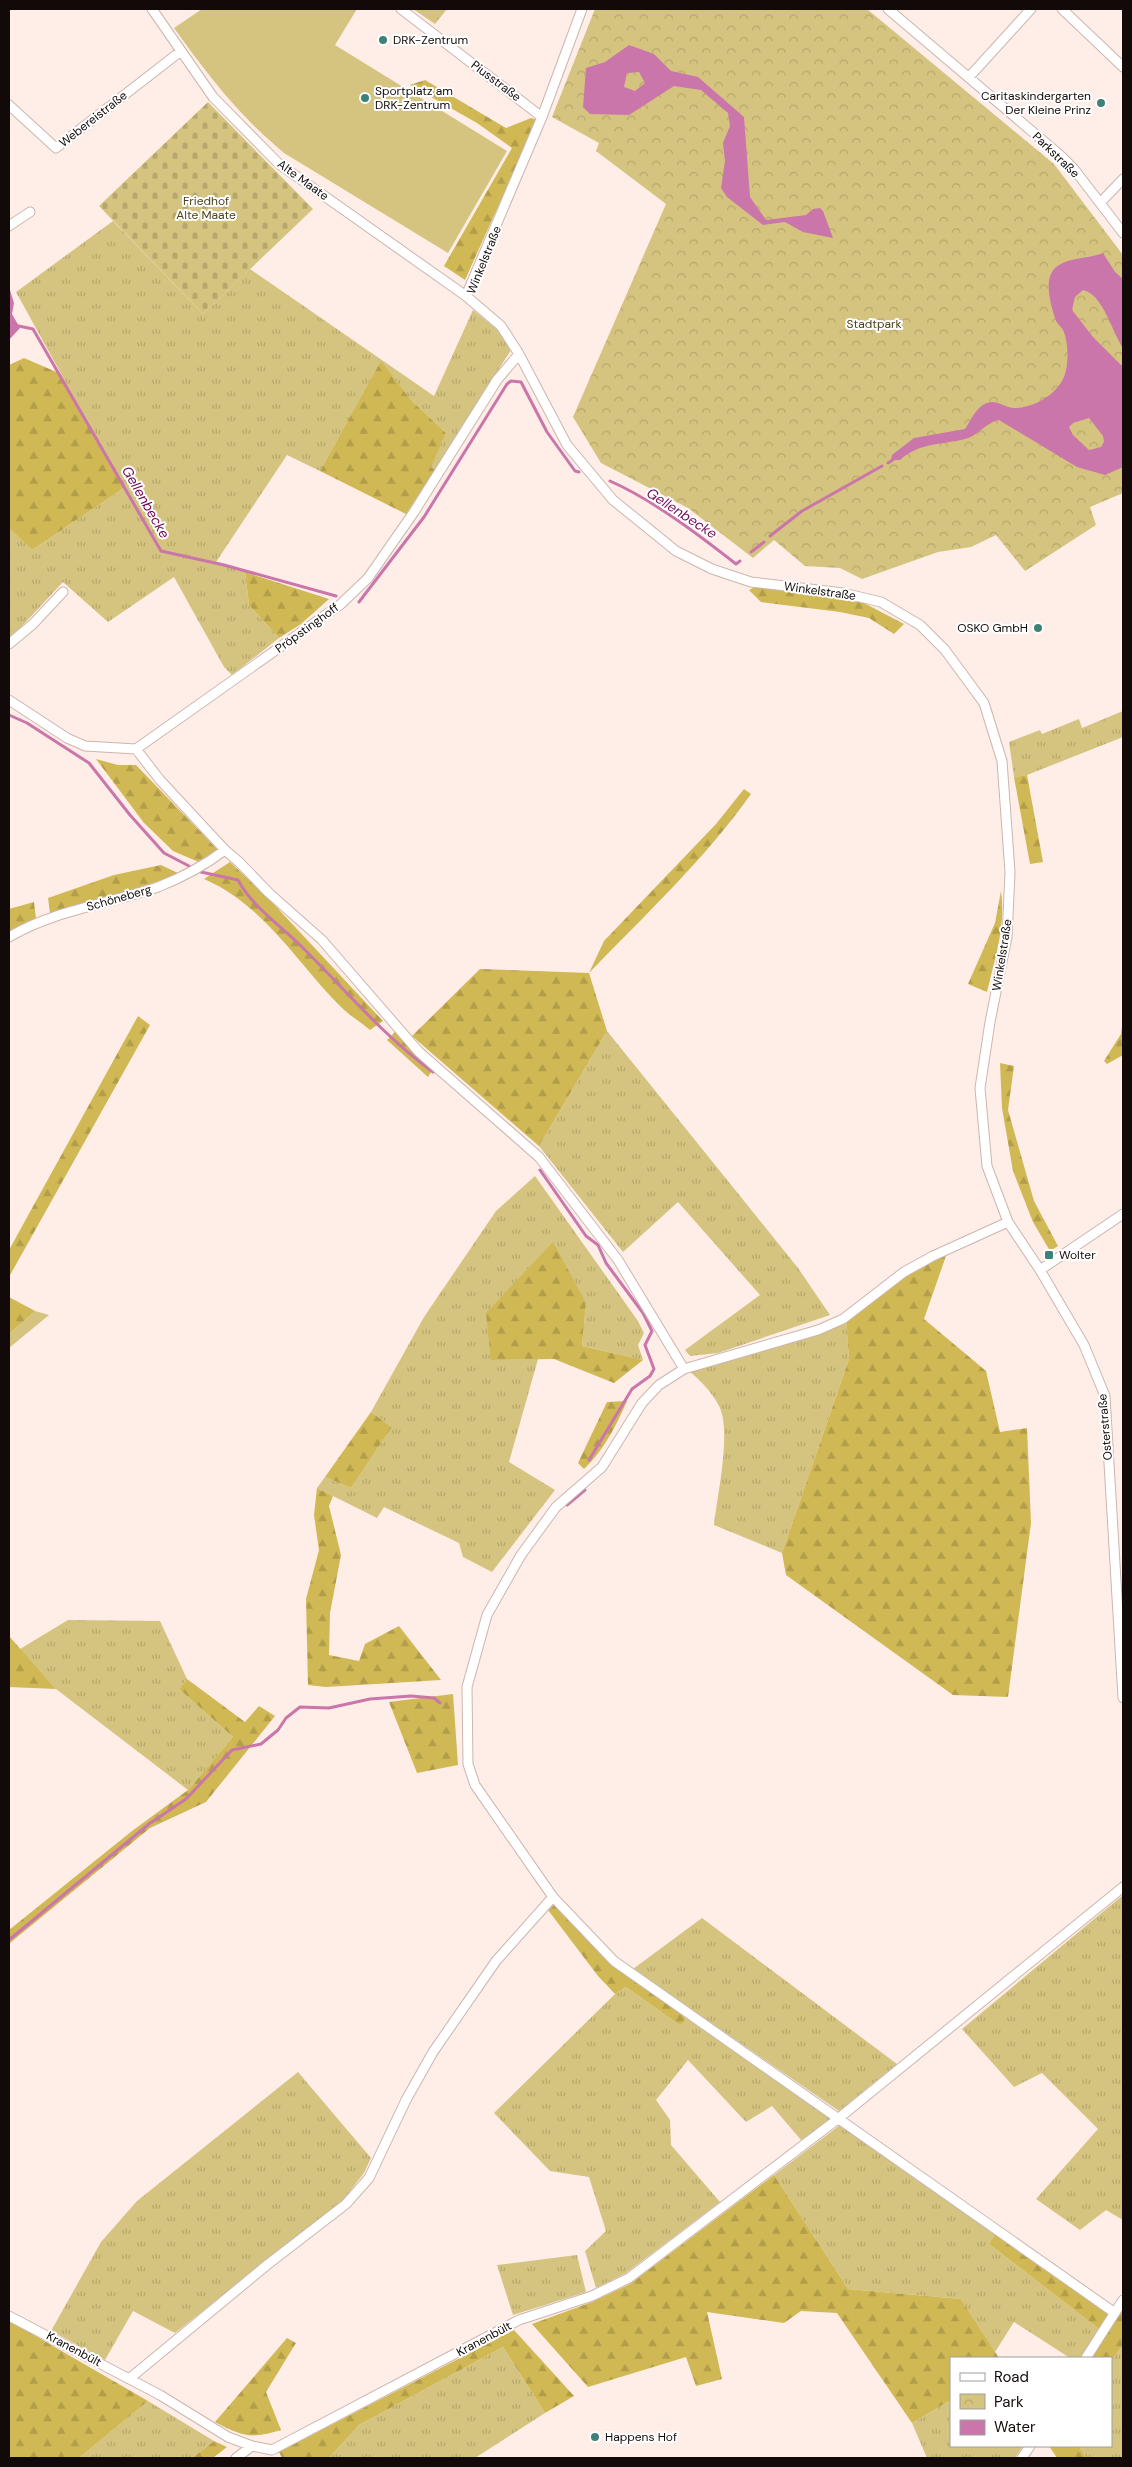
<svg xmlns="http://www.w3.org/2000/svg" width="1132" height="2467" font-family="'DM Sans',sans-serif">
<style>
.grass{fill:url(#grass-tufts)}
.forest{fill:url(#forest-firs)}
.cemetery{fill:url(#cemetery-stones)}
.park{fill:url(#park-crowns)}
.pitch{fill:#d5c47f}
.water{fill:#ca76aa;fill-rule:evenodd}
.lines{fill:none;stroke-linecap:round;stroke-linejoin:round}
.stream{stroke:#ca76aa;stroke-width:3}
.street-casing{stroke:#cbb6ae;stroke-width:11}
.street{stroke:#fff;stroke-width:9}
.poi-dot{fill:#3d8276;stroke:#fff;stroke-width:2}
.labels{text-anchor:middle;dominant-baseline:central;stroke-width:4;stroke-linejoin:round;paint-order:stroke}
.poi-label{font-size:12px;fill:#110a08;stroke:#fff;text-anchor:start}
.street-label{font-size:12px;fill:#110a08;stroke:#fff}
.park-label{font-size:12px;fill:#4c4218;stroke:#fff}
.water-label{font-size:14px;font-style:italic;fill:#710854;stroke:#fff}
</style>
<defs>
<pattern id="grass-tufts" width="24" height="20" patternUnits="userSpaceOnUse" patternTransform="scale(1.25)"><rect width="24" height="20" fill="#d5c47f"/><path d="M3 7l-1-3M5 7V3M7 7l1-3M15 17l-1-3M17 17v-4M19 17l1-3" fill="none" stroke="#b6a76c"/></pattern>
<pattern id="forest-firs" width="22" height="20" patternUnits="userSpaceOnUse" patternTransform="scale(1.25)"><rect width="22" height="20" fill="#d0b855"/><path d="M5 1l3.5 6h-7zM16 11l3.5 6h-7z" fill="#b29d49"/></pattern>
<pattern id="cemetery-stones" width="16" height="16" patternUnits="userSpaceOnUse" patternTransform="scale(1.25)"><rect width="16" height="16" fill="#d5c47f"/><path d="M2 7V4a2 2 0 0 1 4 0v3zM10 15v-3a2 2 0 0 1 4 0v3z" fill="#b6a76c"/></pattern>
<pattern id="park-crowns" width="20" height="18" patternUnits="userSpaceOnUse" patternTransform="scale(1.25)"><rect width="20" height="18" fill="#d5c47f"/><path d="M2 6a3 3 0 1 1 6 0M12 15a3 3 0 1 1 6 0" fill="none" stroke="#b6a76c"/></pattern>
</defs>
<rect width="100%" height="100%" fill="#ffede7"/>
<path class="grass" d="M413 9H447L435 24Z
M113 221 203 314 250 269 434 396 473 310 500 332 511 350 435 470 430 467 446 433 411 400 381 362 320 471 287 455 216 562 245 572 249 605 279 638 232 675 224 667 174 577 108 622 63 582 10 639 9 637V528L32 550 124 488 16 292Z
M1123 711V737L1027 775 1014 777 1009 742 1040 730 1042 734 1079 719 1082 728Z
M607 1031 798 1268 830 1315 718 1353 690 1356 685 1350 760 1295 678 1202 623 1252 539 1146Z
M535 1176 638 1321 644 1333 638 1345 643 1360 582 1346 586 1303 491 1360 538 1359 509 1462 555 1490 492 1572 463 1557 459 1543 384 1507 377 1518 317 1488 325 1477 351 1488 392 1427 371 1412 424 1317 496 1211Z
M35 1311 49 1315 9 1348V1334Z
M846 1321 849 1359 782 1553 714 1525C717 1496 732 1431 719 1406 711 1391 701 1381 689 1371Z
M68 1620 160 1621 187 1679 179 1689 233 1737 188 1790 56 1689 20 1649Z
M1123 1895V2220L1106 2210 1080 2230 1036 2199 1098 2129 1042 2073 1014 2087 962 2029Z
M702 1918 897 2064 839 2111 633 1969Z
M626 1987 681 2026 686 2018 832 2119 801 2140 772 2106 746 2122 688 2060 656 2100 670 2120 671 2145 720 2202 626 2273 596 2288 585 2251 606 2231 589 2177 550 2171 494 2113 615 1994Z
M298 2072 371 2158 364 2173 343 2200 175 2333 133 2311 105 2360 51 2331 101 2242 137 2201Z
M840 2125 995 2234 989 2244 1099 2329 1080 2358H1070L1014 2322 995 2352 961 2299 848 2289 774 2175Z
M577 2255 586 2292 513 2315 497 2265Z
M1123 2345V2458H1086L1079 2446H1111V2361Z
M503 2347 545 2413 475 2458H329L359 2425Z
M951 2400V2446H1023L1015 2458H927L912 2423Z
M148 2401 214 2441 192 2458H79Z"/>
<path class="forest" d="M425 80 506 128 531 118 537 120 465 280 444 266 512 148 477 123 410 85Z
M24 358 61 374 124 488 32 550 9 528V365Z
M381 361 411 400 446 433 431 467 435 470 406 514 320 471Z
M245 572 329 599 301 624 279 638 249 605Z
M757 586 864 603 904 624 894 634 869 618 840 612 761 602 749 590Z
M96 759 118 765H136L219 851 201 863 173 851 144 823Z
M1027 775 1043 862 1030 864 1014 777Z
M744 789 751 794C705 859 645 915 589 973L607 1031 539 1146 412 1036 480 969 589 973 604 941 716 824Z
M230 862 267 897 383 1021 370 1030C362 1023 352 1017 343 1009 298 965 266 906 204 879Z
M161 865 180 874 98 901 50 914 48 898 114 875Z
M1001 891C1006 926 995 958 987 992L968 984 995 923Z
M34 902 36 919 9 931V909Z
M138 1016 150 1025 9 1277V1250Z
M1123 1019V1055L1107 1064 1104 1061 1121 1034Z
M395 1032 417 1056 433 1069 428 1077 387 1040Z
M1000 1063 1014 1066 1008 1110 1034 1201 1058 1246 1050 1251 1033 1222 1013 1171 1002 1108Z
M553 1242 586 1303 582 1346 643 1360 614 1383 554 1359 491 1360 486 1313Z
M947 1253 924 1319 986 1371 1000 1432 1027 1428 1031 1523 1008 1697 953 1695 786 1575 782 1553 849 1359 846 1321 906 1274Z
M9 1297 35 1311 9 1334Z
M627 1401C616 1426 604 1450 584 1469L578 1463 607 1402Z
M371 1412 392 1427 351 1488 325 1477Z
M317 1488 333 1496 329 1506 341 1555 330 1613 329 1655 359 1661 365 1644 399 1626 441 1680 326 1687 308 1685 306 1599 319 1550 314 1515Z
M9 1636 56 1689 9 1687Z
M187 1679 245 1722 259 1706 275 1716 206 1802 150 1828 10 1943 9 1949V1930L132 1831 188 1790 233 1737 179 1689Z
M453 1694 458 1765 417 1773 389 1702Z
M553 1903 609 1961 686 2018 681 2026 626 1987 615 1994 598 1976 548 1910Z
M774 2175 848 2289 961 2299 999 2358H951V2400L912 2423 837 2313 801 2311 784 2323 707 2312 722 2379 696 2386 686 2357 588 2387 532 2324 592 2302 630 2284Z
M995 2234 1109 2314 1099 2329 989 2244Z
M1123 2308V2345L1111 2361V2358H1091Z
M9 2322 15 2324 148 2401 79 2458H9Z
M514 2330 574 2396 545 2413 503 2347 359 2425 329 2458H282L279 2452Z
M287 2338 296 2343 266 2392 281 2430C250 2439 244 2437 215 2422Z
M214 2441 227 2447 213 2458H192Z
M1049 2446H1079L1086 2458H1057Z"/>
<path class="cemetery" d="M208 102 313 209 203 314 99 206Z"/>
<path class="park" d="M595 9H867L1054 164 1123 255V493L1090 507 1096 525 1025 571 996 535 971 547 938 552 862 579 840 568 805 566 774 540 753 558 688 508 601 463 573 417 666 204 596 151 599 143 552 117Z"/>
<path class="pitch" d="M202 9H357L335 45 507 151 448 253 284 153C240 117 207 74 174 28Z"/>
<path class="water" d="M629 45 654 54 671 71 698 77 744 117 750 197 766 220 806 215 813 209 820 208 823 211 833 238 803 232 785 222 763 225 727 197 721 188 725 161 723 143 730 126 728 113 701 90 674 86 629 115 590 114 583 107 586 68 605 62ZM639 72 645 83 635 91 624 87 627 73Z
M1103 253 1115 272 1123 279V348C1112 332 1103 294 1083 290L1075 297 1072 310 1093 337 1123 367V467L1105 475 1077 467 999 420C985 423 978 436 965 439 942 445 920 442 900 460H891L892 455 914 438 965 429C971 420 977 406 987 403 996 399 1004 407 1013 408 1031 409 1055 396 1063 379 1069 367 1069 343 1063 330 1061 326 1056 323 1055 318 1050 302 1042 275 1059 265 1072 257 1088 259 1103 253ZM1089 418 1103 436 1104 442 1101 447 1089 450 1073 435 1069 427 1073 423Z
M9 287 14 303 12 314 20 328 9 340Z"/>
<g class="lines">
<path class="stream" d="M9 324 33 329 161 551 224 565 336 596
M888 463 894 459
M610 481C653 500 699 535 736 564L740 561
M770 536 802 511 882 466
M751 552 764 542
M359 602 424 517 507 384 511 381 521 382 547 432 575 471 579 472
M9 715 27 723 89 763 130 815 164 853 189 866
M201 872 238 880C252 906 277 923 298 943 343 987 382 1035 433 1072
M540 1170 586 1236 598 1245 606 1263 643 1313 652 1331 645 1345 654 1369 650 1376 632 1389 589 1460
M567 1505 585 1490
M9 1940 149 1824 186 1799 232 1750 261 1744 278 1730 286 1718 300 1707 329 1708 370 1699 411 1696 434 1698 440 1703"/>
<g class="street-casing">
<path id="street" d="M152 9 213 97 279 164 466 296 501 326 519 354 567 445 613 500 676 551 712 569 751 582 843 593 881 602 920 625 945 650 984 703 1002 761 1010 872 1007 937 990 1022 980 1088 987 1166 1008 1222 1040 1270 1084 1345 1105 1396 1123 1698
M401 9 542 117
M888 9 1061 156 1074 169 1123 233
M1062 9 1123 67
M970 76 1031 9
M9 105 56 148 181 51
M1100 203 1123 179
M9 226 30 212
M466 296 542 117 582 9
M9 644 33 624 63 592
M9 700 67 738 85 746 136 749 341 604 368 578 414 512 497 380 519 354
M136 749 160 780 225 850 239 862 269 893 322 940 419 1052 539 1157 618 1260 684 1369
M9 937C54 910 109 904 158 887 181 878 205 865 225 850
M1008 1222 933 1256 904 1272 843 1319 818 1330 684 1369 659 1385 642 1403 602 1467 556 1507 521 1555 487 1615 467 1687 468 1764 475 1785 553 1897 614 1961 1115 2313
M1040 1270 1123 1214
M9 2316 160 2395 228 2437 252 2446 272 2450 519 2320 592 2296 629 2278 839 2118 1123 1887
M1086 2358 1123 2300
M129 2379 267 2265 346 2204 369 2178 406 2100 433 2052 496 1961 553 1897
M236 2458 252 2446
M1022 2458 1030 2446"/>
</g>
<use href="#street" class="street"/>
</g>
<g class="poi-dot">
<circle cx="383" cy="40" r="5"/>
<circle cx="365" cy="98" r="5"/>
<circle cx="1101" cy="103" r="5"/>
<circle cx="1038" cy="628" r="5"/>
<rect x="1044" y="1250" width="10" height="10" rx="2.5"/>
<circle cx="595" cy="2437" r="5"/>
</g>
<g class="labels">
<g class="poi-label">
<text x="393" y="40">DRK-Zentrum</text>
<text x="375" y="91">Sportplatz am<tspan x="375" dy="14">DRK-Zentrum</tspan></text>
<text x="1091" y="96" text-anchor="end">Caritaskindergarten<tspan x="1091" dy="14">Der Kleine Prinz</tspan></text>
<text x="1028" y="628" text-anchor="end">OSKO GmbH</text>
<text x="1059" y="1255">Wolter</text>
<text x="605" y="2437">Happens Hof</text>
</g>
<g class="street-label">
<text transform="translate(496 81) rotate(37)">Piusstraße</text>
<text transform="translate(93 119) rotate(-38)">Webereistraße</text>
<text transform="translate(1056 155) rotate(44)">Parkstraße</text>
<text transform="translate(303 180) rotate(36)">Alte Maate</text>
<text transform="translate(484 260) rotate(-68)">Winkelstraße</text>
<text transform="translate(820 591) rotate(8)">Winkelstraße</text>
<text transform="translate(307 628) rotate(-36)">Pröpstinghoff</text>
<text transform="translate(119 898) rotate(-16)">Schöneberg</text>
<text transform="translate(1002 955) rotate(-81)">Winkelstraße</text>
<text transform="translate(1105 1427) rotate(-95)">Osterstraße</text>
<text transform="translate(484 2339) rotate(-28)">Kranenbült</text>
<text transform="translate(74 2349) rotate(28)">Kranenbült</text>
</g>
<g class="park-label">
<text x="206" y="201">Friedhof<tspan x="206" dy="14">Alte Maate</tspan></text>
<text x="874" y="324">Stadtpark</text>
</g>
<g class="water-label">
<text transform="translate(146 502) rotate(60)">Gellenbecke</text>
<text transform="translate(682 513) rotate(33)">Gellenbecke</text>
</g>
</g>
<rect width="1132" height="2467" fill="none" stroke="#110a08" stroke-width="20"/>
<rect x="950" y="2357" width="162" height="90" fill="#ffffff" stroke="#a09d9c"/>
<rect x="960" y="2373" width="25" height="8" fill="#ffffff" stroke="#a09d9c"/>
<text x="994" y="2382" font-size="15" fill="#110a08">Road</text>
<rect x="960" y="2394" width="25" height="15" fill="url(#park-crowns)" stroke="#a09d9c"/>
<text x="994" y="2407" font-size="15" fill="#110a08">Park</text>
<rect x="960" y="2420" width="25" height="15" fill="#ca76aa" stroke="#a09d9c"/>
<text x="994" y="2432" font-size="15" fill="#110a08">Water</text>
</svg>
